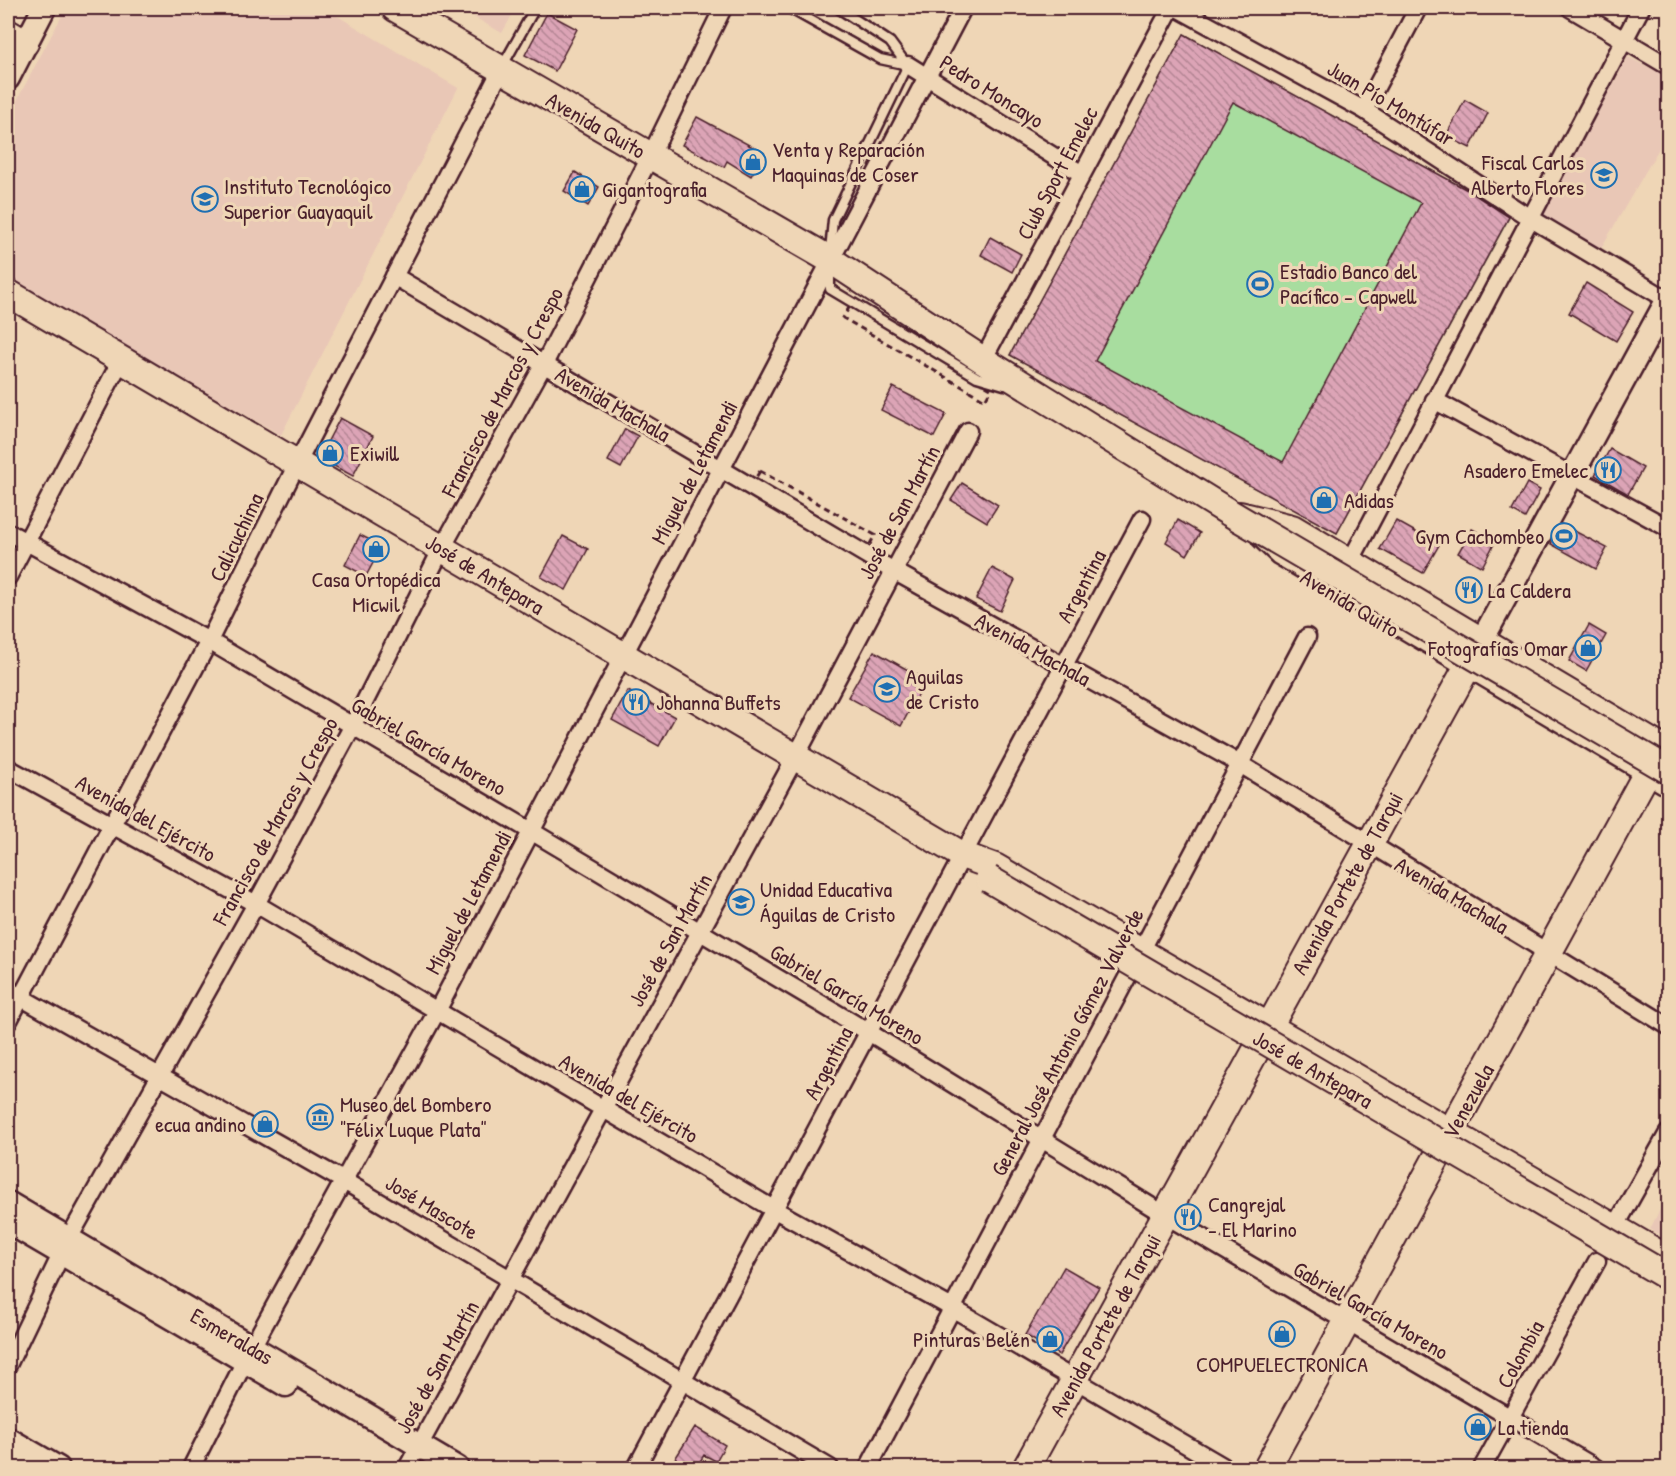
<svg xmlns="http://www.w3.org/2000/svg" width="1676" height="1476" font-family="'Patrick Hand',sans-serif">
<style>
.built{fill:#e9c7b6}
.pitch{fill:#a8dd9f;stroke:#797e65;stroke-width:1.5}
.building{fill:url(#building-back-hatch);stroke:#4a1f2b;stroke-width:1.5;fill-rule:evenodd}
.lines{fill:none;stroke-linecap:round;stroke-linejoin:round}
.lane-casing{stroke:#4a1f2b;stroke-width:13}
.street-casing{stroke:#4a1f2b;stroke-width:21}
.secondary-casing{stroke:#4a1f2b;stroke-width:27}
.primary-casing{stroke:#4a1f2b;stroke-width:30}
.path{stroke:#4a1f2b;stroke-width:3;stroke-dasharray:6 4.5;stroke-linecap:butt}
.lane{stroke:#efd6b6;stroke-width:8}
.street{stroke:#efd6b6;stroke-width:16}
.secondary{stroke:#efd6b6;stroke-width:22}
.primary{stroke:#efd6b6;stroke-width:26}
.primary-bridge-casing{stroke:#4a1f2b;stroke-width:30;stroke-linecap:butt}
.primary-bridge{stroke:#efd6b6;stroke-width:26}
.labels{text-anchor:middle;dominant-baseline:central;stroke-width:6;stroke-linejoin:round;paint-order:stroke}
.street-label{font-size:22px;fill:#4a1f2b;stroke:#efd6b6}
.poi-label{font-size:22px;fill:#4a1f2b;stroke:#efd6b6;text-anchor:start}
</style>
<defs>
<pattern id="building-back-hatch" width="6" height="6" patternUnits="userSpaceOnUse" patternTransform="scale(1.5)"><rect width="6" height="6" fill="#dca4b6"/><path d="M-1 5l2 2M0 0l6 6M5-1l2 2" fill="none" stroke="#b48594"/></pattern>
</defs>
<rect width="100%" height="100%" fill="#efd6b6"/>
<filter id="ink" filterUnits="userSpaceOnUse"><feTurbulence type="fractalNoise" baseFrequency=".0167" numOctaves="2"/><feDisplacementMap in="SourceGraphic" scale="12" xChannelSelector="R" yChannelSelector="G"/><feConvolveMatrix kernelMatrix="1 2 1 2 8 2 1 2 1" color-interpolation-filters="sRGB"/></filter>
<g filter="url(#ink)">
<path class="built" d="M66 8H324L458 88 281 435 8 280V117Z
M458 8H516L502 33Z
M1628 57 1668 77V133L1600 250 1541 217Z
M1668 1194V1239L1650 1229Z"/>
<path class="pitch" d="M1184 34 1511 214 1337 533 1010 355Z"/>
<path class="building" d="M547 13 577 29 555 71 525 55Z
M1184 34 1469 191 1509 217 1337 533 1010 355ZM1233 102 1421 203 1283 462 1095 361Z
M1465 100 1488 113 1470 148 1446 136Z
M697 117 764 153 751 176 727 161 724 167 682 145Z
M575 172 599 187 588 206 564 191Z
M990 237 1021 254 1012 272 981 255Z
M1586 283 1633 312 1616 341 1569 313Z
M893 387 946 414 934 437 881 410Z
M340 418 373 436 353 476 319 458Z
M625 429 638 436 621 468 608 461Z
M1610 449 1643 468 1628 494 1595 475Z
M962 483 998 505 987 522 951 500Z
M1527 483 1540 490 1525 518 1512 511Z
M1178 520 1200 533 1187 555 1166 542Z
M1396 521 1439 545 1423 573 1380 549Z
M1561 524 1607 548 1596 569 1551 544Z
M1472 529 1495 542 1482 567 1458 553Z
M360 535 382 546 366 576 345 565Z
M563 536 588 549 566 590 541 577Z
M992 568 1015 580 1000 611 976 599Z
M1589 625 1606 635 1586 671 1569 661Z
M874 651 926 680 901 726 848 697Z
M628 691 675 717 659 746 612 720Z
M1064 1267 1099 1287 1059 1355 1025 1335Z
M695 1427 725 1445 716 1461 704 1455 696 1468H684L673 1462Z"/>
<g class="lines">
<g class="lane-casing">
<path id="lane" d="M789 8 880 59 908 65
M838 8 890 42 907 65
M502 67 535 8
M830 251 833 220 908 65
M830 270V289L977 377 1004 385
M1257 541 1276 559 1668 792"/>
</g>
<g class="street-casing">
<path id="street" d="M1177 8 1364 110 1530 218 1668 300
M1570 8 1668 66
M908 65 1082 174
M1364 110 1418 8
M394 276 892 570 1240 764 1668 1026
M983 360 1171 8
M1434 400 1668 528
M8 532 209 641 531 831 870 1033 1165 1215 1596 1468
M1350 562 1641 8
M8 577 121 360
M8 768 256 904 775 1210 952 1308 1226 1468
M8 990 344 1181 830 1468
M8 1022 209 641 297 464 501 70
M1614 1229 1668 1133
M8 1365 68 1240 256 904 352 727 442 548 544 364 650 157 723 8
M191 1468 252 1347 437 1011 963 8
M407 1468 795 758 968 431
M636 1468 1142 519
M868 1468 1307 637
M1482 1468 1597 1261"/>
</g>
<g class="secondary-casing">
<path id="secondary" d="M8 78 44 8
M1481 642 1668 299
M8 1203 457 1468
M8 1222 286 1385
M8 1439 58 1468
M8 1458 26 1468"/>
</g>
<g class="primary-casing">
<path id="primary" d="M395 8 829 259 983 360 1230 513
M8 33 25 43
M8 293 962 855 995 867 1668 1259
M1240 515 1292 528 1668 752
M1026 1468 1481 642
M1267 1468 1661 747"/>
</g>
<path class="path" d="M850 306 991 389 985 400 843 318Z
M760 471 875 535 869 546 753 482Z"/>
<use href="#lane" class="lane"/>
<use href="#street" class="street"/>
<use href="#secondary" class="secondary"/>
<use href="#primary" class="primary"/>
<g class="primary-bridge-casing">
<path id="primary-bridge" d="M1230 513 1668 770
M989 879 1668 1277"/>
</g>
<use href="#primary-bridge" class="primary-bridge"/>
</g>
</g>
<defs>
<g id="shop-ring" transform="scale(1.35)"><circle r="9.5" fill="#efd6b6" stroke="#1f6fb2" stroke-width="1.5"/><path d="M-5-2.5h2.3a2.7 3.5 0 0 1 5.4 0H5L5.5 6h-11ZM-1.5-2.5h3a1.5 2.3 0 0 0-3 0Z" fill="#1f6fb2"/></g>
<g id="school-ring" transform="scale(1.35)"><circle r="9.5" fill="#efd6b6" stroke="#1f6fb2" stroke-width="1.5"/><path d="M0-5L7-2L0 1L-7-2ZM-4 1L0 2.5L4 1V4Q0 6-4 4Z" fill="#1f6fb2"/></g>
<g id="stadium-ring" transform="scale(1.35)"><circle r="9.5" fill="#efd6b6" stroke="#1f6fb2" stroke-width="1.5"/><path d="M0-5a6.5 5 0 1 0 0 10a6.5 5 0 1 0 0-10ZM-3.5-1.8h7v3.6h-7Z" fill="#1f6fb2"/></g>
<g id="restaurant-ring" transform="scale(1.35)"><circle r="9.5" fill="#efd6b6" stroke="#1f6fb2" stroke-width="1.5"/><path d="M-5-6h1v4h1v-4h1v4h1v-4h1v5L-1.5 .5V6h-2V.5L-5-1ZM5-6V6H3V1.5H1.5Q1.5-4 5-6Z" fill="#1f6fb2"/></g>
<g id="museum-ring" transform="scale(1.35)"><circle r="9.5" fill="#efd6b6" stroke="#1f6fb2" stroke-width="1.5"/><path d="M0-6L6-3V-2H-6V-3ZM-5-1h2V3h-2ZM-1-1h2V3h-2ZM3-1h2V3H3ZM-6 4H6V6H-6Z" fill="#1f6fb2"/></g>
</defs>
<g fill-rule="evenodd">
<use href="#shop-ring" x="753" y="162"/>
<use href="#school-ring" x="1604" y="175"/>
<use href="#shop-ring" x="582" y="189"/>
<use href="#school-ring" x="205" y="199"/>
<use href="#stadium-ring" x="1260" y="284"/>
<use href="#shop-ring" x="330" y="453"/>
<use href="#restaurant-ring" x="1608" y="470"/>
<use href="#shop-ring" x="1324" y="500"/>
<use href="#stadium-ring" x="1564" y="536"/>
<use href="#shop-ring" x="376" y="549"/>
<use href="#restaurant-ring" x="1469" y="590"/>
<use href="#shop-ring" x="1588" y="648"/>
<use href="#school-ring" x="887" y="689"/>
<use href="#restaurant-ring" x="636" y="702"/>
<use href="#school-ring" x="741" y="902"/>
<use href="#museum-ring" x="320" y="1117"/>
<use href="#shop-ring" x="265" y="1124"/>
<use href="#restaurant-ring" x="1188" y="1217"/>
<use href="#shop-ring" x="1282" y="1334"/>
<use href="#shop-ring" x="1050" y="1339"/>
<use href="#shop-ring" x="1478" y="1427"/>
</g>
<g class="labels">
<g class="street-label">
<text transform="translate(992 91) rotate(32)">Pedro Moncayo</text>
<text transform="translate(1391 103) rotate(31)">Juan Pío Montúfar</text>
<text transform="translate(596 125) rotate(30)">Avenida Quito</text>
<text transform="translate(1057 173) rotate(-62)">Club Sport Emelec</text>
<text transform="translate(502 392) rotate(-62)">Francisco de Marcos y Crespo</text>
<text transform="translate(613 404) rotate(30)">Avenida Machala</text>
<text transform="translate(694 472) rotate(-62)">Miguel de Letamendi</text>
<text transform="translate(899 512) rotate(-62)">José de San Martín</text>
<text transform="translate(236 537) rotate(-64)">Calicuchima</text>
<text transform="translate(485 574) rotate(31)">José de Antepara</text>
<text transform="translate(1081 586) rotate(-62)">Argentina</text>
<text transform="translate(1350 603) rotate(31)">Avenida Quito</text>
<text transform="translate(1033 649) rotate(29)">Avenida Machala</text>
<text transform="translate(429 746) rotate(30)">Gabriel García Moreno</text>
<text transform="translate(146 818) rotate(29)">Avenida del Ejército</text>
<text transform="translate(275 821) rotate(-61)">Francisco de Marcos y Crespo</text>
<text transform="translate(1347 883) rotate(-61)">Avenida Portete de Tarqui</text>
<text transform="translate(1452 895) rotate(31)">Avenida Machala</text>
<text transform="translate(468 902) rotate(-62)">Miguel de Letamendi</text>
<text transform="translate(670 940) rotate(-61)">José de San Martín</text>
<text transform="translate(847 994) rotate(31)">Gabriel García Moreno</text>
<text transform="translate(1067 1042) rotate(-62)">General José Antonio Gómez Valverde</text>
<text transform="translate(828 1063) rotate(-62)">Argentina</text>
<text transform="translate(1313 1069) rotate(30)">José de Antepara</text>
<text transform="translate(629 1098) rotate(30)">Avenida del Ejército</text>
<text transform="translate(1468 1101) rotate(-61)">Venezuela</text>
<text transform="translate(432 1207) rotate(31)">José Mascote</text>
<text transform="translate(1371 1310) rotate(30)">Gabriel García Moreno</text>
<text transform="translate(1105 1325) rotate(-61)">Avenida Portete de Tarqui</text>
<text transform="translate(232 1336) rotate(30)">Esmeraldas</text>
<text transform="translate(1520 1354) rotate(-61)">Colombia</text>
<text transform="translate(437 1367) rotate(-61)">José de San Martín</text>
</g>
<g class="poi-label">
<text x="772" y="149">Venta y Reparación<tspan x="772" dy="25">Maquinas de Coser</tspan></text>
<text x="1584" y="162" text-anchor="end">Fiscal Carlos<tspan x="1584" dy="25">Alberto Flores</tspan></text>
<text x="224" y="186">Instituto Tecnológico<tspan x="224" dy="25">Superior Guayaquil</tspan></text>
<text x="602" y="189">Gigantografia</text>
<text x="1280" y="271">Estadio Banco del<tspan x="1280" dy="25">Pacífico - Capwell</tspan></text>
<text x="350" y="453">Exiwill</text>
<text x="1588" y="470" text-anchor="end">Asadero Emelec</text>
<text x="1344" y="500">Adidas</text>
<text x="1544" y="536" text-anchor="end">Gym Cachombeo</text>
<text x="376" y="579" text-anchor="middle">Casa Ortopédica<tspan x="376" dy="25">Micwil</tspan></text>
<text x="1488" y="590">La Caldera</text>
<text x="1568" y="648" text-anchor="end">Fotografías Omar</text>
<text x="906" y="676">Aguilas<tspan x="906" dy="25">de Cristo</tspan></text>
<text x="656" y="702">Johanna Buffets</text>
<text x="760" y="889">Unidad Educativa<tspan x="760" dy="25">Águilas de Cristo</tspan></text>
<text x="340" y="1104">Museo del Bombero<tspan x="340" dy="25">"Félix Luque Plata"</tspan></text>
<text x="246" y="1124" text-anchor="end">ecua andino</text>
<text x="1208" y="1204">Cangrejal<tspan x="1208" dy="25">- El Marino</tspan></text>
<text x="1030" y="1339" text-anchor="end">Pinturas Belén</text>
<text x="1282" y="1364" text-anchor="middle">COMPUELECTRONICA</text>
<text x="1498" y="1427">La tienda</text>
</g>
</g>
<rect width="1676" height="1476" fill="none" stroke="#efd6b6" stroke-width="30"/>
<rect x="15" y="15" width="1646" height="1446" fill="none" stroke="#4a1f2b" stroke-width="2" filter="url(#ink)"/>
</svg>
